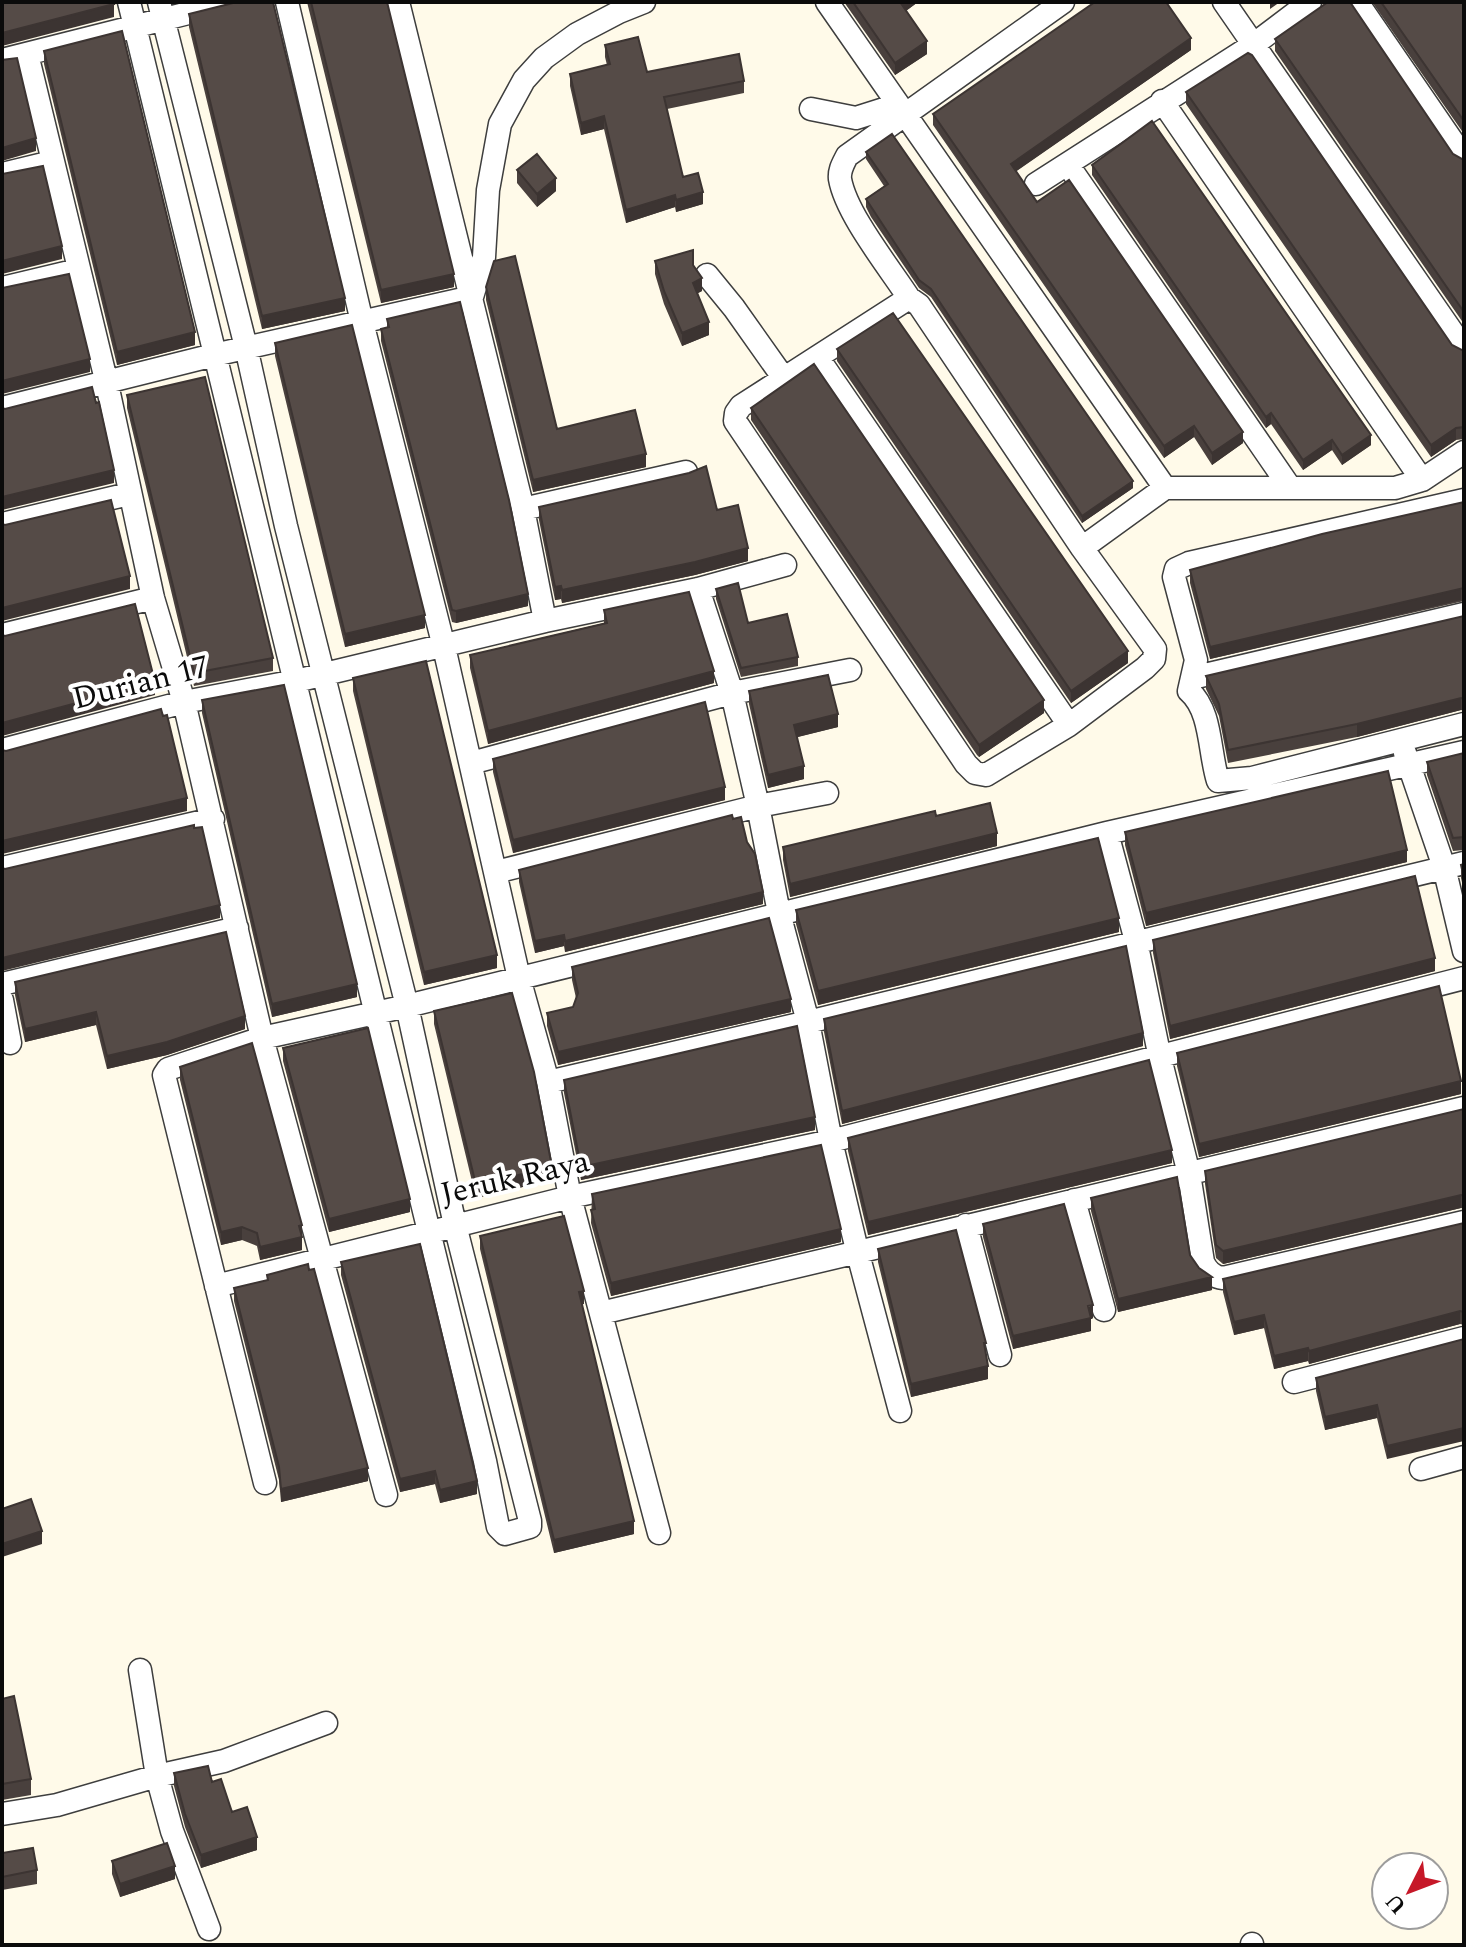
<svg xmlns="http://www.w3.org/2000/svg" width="1466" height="1947" font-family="Spectral,serif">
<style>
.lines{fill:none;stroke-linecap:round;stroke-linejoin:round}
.street-casing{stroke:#3e3e3e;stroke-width:25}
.street{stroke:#fff;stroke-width:22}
.wall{fill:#49403d}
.shaded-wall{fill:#3c3432}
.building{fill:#554b47;stroke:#3c3432;stroke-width:2}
.labels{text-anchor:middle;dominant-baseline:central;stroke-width:8;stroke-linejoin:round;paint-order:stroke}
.street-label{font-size:32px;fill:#0b0b0b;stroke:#fff}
</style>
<rect width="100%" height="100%" fill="#fffae9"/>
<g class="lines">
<g class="street-casing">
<path id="street" d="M129 2 485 1461 498 1527 505 1534 530 1527V1521L455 1225 407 1006 286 526 246 347 159 2
M287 2 362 322 444 647 519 978 548 1082 570 1197 659 1533
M398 2 523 509 545 621
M827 2 1165 488
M1224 2 1464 349
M1357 2 1464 158
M27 54 107 384 153 598 184 702 262 1038 386 1495
M2 60 232 2
M1162 101 1422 480
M811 109 856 118 897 105
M1068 165 1289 486
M2 174 52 162
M1036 184 1253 45 1310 2
M707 275 734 308 785 380
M2 288 78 270
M909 298 919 305 1082 548 1155 649 1154 659 1145 668 1069 725 986 775 975 773 966 764 735 421 736 413 741 406Z
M909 298C889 267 846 214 840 179 839 170 843 164 847 156L1063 2
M818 358 1069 725
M2 408 214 355 472 297 484 257 488 190 500 124 524 80 544 58 577 34 619 12 644 2
M1464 500 1189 563 1176 569 1174 577 1196 660 1189 691C1212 711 1209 753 1218 781L1252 778 1464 724
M523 509 686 472
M2 524 129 494
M1082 548 1165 488H1395L1422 480 1464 452
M698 589 732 693 758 806 779 913 808 1022 831 1141 857 1250 900 1411
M2 635 153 598
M1192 678 1464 614
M2 750 184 702 296 681 545 621 698 589 785 565
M1405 753 1444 867 1464 951
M471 763 732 693 850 670
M1107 833 1136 941 1160 1058 1189 1174 1203 1262C1207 1271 1213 1277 1223 1278L1464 1222
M2 868 213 819
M496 872 758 806 827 793
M2 984 237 928
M2 1000 10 1043
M548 1082 808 1022 1464 863
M1074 1200 1104 1310
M966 1225 1000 1355
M216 1286 570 1197 831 1141 1464 978
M601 1313 1464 1108
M1294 1382 1464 1338
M1421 1469 1464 1457
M265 1483 164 1075 168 1069 262 1038 407 1006 1107 833 1464 752
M140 1670 157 1776 172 1831 209 1929
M2 1814 57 1805 157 1776 224 1761 326 1723
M1252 1944V1945"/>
</g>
<use href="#street" class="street"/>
</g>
<path class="wall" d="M307 2H387L454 287 381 303Z
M844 2H918L906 11 927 54 895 75Z
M1372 2H1464V134Z
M189 14 345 311 262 329 189 27Z
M1275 39 1453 154 1464 160V324L1275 51Z
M605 45 647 72 744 81V93L667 109 683 177 703 204 676 212 675 207 626 223 604 129 581 135 570 86V74L607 65 605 57Z
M1191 50 1016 171 1037 202 1243 443 1212 465 1194 437 1164 458 933 125V114Z
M44 51 195 345 117 365 44 64Z
M1186 92 1452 345 1464 351V439L1456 440 1431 457 1186 104Z
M866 152 1133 488 1082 523 931 297 919 288 871 217 866 207V199L884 186 866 159Z
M1092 165 1371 445 1342 465 1332 450 1303 470 1271 424 1266 428 1092 175Z
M517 170 556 191 537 207 517 183Z
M655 261 693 265 702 291 697 293 709 335 682 346 664 304 655 274Z
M486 287 557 429 646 467 533 492 486 300Z
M387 319 528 606 456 623 452 622 381 341V329L387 327Z
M275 343 425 628 345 647 275 356Z
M837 349 1128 663 1071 703 837 361Z
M127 395 273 658V671L194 686 127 408Z
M751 408 1044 713 979 757 977 755 751 420Z
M1464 502V601L1210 659 1190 583V570Z
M539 507 717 510 748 561 695 575 562 603 561 599 555 600 539 520Z
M716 589 748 623 798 657V666L741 677 716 599Z
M604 610 714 683 488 744 470 668V655L604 623Z
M1464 616V711L1461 710 1357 737 1228 763 1219 716 1206 689V676Z
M353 678 497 968 424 985 353 691Z
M749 691 838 727 797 737 804 779 768 788 749 704Z
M202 700 357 997 272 1017 202 713Z
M1464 753V850L1453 851 1427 775V762Z
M493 759 725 800 513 853 493 772Z
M936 816 997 846 790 897 783 860V847Z
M733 819 763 904 565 952 564 946 535 953 519 882V870Z
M1125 832 1407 862 1146 926 1125 845Z
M1464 864V891L1461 878V865Z
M796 910 1119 932 818 1005 796 924Z
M1153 940 1435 971 1170 1039 1153 953Z
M572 967 791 1012 558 1065 547 1026V1013L573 1007 576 998 572 980Z
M15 982 245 1029 167 1055 107 1069 96 1025 25 1042 15 995Z
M434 1011 552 1180 476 1198 434 1024Z
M824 1019 1143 1046 842 1124 824 1032Z
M283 1048 410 1212 329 1232 283 1061Z
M1177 1053 1461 1094 1199 1157 1177 1066Z
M180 1067 302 1225V1250L260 1260 257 1246 242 1240 221 1245 180 1080Z
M564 1080 815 1130 581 1180 564 1093Z
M1464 1109V1209L1461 1208 1223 1264 1216 1258 1205 1184V1171Z
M848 1138 1172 1163 868 1235 848 1151Z
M592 1194 841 1242 611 1296 591 1223Z
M1091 1198 1190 1255 1212 1290 1118 1312 1091 1211Z
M1464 1223V1325L1460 1324 1309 1364 1308 1361 1274 1369 1264 1328 1234 1335 1223 1292V1279Z
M983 1224 1093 1318 1091 1319V1331L1013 1349 983 1237Z
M480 1236 584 1304H582L634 1534 554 1553 480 1249Z
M878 1249 986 1354 988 1379 911 1397 878 1262Z
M341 1262 477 1494 440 1503 435 1484 400 1492 341 1275Z
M267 1275 368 1481 281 1502 279 1480 234 1301V1288L267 1281Z
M1464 1339 1387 1459 1377 1418 1325 1430 1316 1391V1378Z
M2 1699 31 1779V1795L2 1800Z
M174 1773 212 1782 257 1850 201 1868 185 1827 174 1786Z
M2 1853 37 1870V1884L2 1890Z
M112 1861 175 1879 120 1897 112 1874Z"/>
<path class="shaded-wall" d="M900 2H918L900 15Z
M1270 2H1280L1270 9Z
M114 4V17L2 46V33Z
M1191 38V50L1011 175V164Z
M927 41V54L895 75V63Z
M604 116V129L581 135V123Z
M36 138V151L2 161V148Z
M556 178V191L537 207V194Z
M703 192V204L676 212V200Z
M675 195V207L626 223V210Z
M62 246V259L2 274V261Z
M454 274V287L381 303V290Z
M702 278V291L693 296V283Z
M345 298V311L262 329V316Z
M709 322V335L682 346V333Z
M195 332V345L117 365V352Z
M90 359V372L2 394V381Z
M1271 413V424L1266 428V417Z
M1194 426V437L1164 458V446Z
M1456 428V440L1431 457V445Z
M1243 432V443L1212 465V453Z
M1371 435V445L1342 465V455Z
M1332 440V450L1303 470V460Z
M646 454V467L533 492V480Z
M114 470V483L2 510V497Z
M1133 481V488L1082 523V516Z
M748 548V561L695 575 562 603V590Z
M130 576V589L2 621V608Z
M561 586V599L555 600V587Z
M1461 588V600L1210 659V647Z
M528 594V606L456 623V611Z
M425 615V628L345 647V634Z
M1128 651V663L1071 703V691Z
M714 671V683L488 744V731Z
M155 682V695L2 736V723Z
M1461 698V710L1357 737V724Z
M1044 700V713L979 757V745Z
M838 714V727L794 738V725Z
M804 766V779L768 788V775Z
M725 787V800L513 853V840Z
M187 798V811L2 854V841Z
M997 833V846L790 897V884Z
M1407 850V862L1146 926V913Z
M763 892V904L565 952V941Z
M220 905V918L2 971V958Z
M1119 918V932L818 1005V991Z
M564 935V946L535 953V941Z
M497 955V968L424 985V972Z
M1435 958V971L1170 1039V1026Z
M357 984V997L272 1017V1004Z
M791 999V1012L558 1065V1052Z
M96 1012V1025L25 1042V1029Z
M245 1016V1029L167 1055 107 1069V1056Z
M1143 1033V1046L842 1124V1111Z
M1461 1081V1094L1199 1157V1144Z
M815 1117V1130L581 1180V1167Z
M1172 1150V1163L868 1235V1222Z
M552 1167V1180L476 1198V1185Z
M1461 1195V1208L1223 1264V1251Z
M410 1199V1212L329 1232V1219Z
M302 1225V1250L260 1260V1247Z
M242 1227V1240L221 1245V1232Z
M841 1229V1242L611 1296V1283Z
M1212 1277V1290L1118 1312V1299Z
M584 1291V1304L579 1305V1292Z
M1093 1305V1318L1091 1319V1331L1013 1349V1336Z
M1460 1311V1324L1309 1364V1351Z
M1264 1315V1328L1234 1335V1322Z
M1308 1348V1361L1274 1369V1356Z
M988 1366V1379L911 1397V1384Z
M1377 1405V1418L1325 1430V1417Z
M1464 1428V1441L1387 1459V1446Z
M368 1468V1481L281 1502V1489Z
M435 1471V1484L400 1492V1479Z
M477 1481V1494L440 1503V1490Z
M634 1521V1534L554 1553V1540Z
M42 1531V1544L2 1557V1544Z
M257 1837V1850L201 1868V1855Z
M175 1866V1879L120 1897V1884Z"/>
<path class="building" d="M2 2H113L114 4 2 33Z
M237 2H273L345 298 262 316 189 14Z
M311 2H387L454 274 381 290Z
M853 2H900L927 41 895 63Z
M1095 2H1166L1191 38 1011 164 1037 202 1069 180 1243 432 1212 453 1194 426 1164 446 933 114Z
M1328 2H1350L1453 154 1464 160V312L1275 39Z
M1381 2H1464V121Z
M122 31 195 332 117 352 44 51Z
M638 37 647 72 739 54 744 81 664 97 683 177 698 173 703 192 676 200 675 195 626 210 604 116 581 123 570 74 610 64 605 45Z
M1248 53 1252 55 1452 345 1464 351V427L1456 428 1431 445 1186 92Z
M17 58 36 138 2 148V60Z
M1152 121 1371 435 1342 455 1332 440 1303 460 1271 413 1266 417 1092 165Z
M892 134 1133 481 1082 516 931 289 919 280 866 199 888 184 866 152Z
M537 154 556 178 537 194 517 170Z
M43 166 62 246 2 261V174Z
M693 250V265L702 278 693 283 709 322 682 333 664 291 655 261Z
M515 256 557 429 635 410 646 454 533 480 486 287 494 261Z
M69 274 90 359 2 381V288Z
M460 302 509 500 528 594 456 611 452 610 381 329 389 327 387 319Z
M893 313 1128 651 1071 691 837 349Z
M352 325 425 615 345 634 275 343Z
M814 364 1044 700 979 745 751 408Z
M205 377 273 658 194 673 127 395Z
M92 387 96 403 99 402 114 470 2 497V408L5 409Z
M706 466 717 510 738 505 748 548 695 562 562 590 561 586 555 587 539 507 689 473Z
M111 500 130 576 2 608V524L5 525Z
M1464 502V588L1210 647 1190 570 1322 534Z
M738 583 748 623 787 614 798 657 741 668 716 589Z
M689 592 714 671 488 731 470 655 607 623 604 610Z
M135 604 155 682 2 723V635L5 636Z
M1464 616V699L1461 698 1357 724 1228 750 1219 704 1206 676Z
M426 661 497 955 424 972 353 678Z
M828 675 838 714 794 725 804 766 768 775 749 691Z
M284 685 357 984 272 1004 202 700Z
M705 702 725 787 513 840 493 759Z
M161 709 163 716 167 715 187 798 2 841V750L6 751Z
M1464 753V837L1453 838 1427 762Z
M1388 771 1407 850 1146 913 1125 832Z
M990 803 997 833 790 884 783 847 935 811 936 816Z
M732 815 733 819 741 817 747 842 755 854 763 892 565 941 564 935 535 941 519 870Z
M194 825V828L202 827 220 905 2 958V868L5 869Z
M1098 838 1119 918 818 991 796 910Z
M1464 864V878L1461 865Z
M1415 876 1435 958 1170 1026 1153 940Z
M769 918 791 999 558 1052 547 1013 573 1007 578 993 572 967Z
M226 932 245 1016 167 1042 107 1056 96 1012 25 1029 15 982Z
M1126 946 1143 1033 842 1111 824 1019Z
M1439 986 1461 1081 1199 1144 1177 1053Z
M512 993 534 1072 552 1167 476 1185 434 1011Z
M797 1026 815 1117 581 1167 564 1080Z
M368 1028 410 1199 329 1219 283 1048Z
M252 1043 302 1225 299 1226 302 1237 260 1247 257 1233 242 1227 221 1232 180 1067Z
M1149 1060 1172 1150 868 1222 848 1138Z
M1464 1109V1196L1461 1195 1223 1251 1216 1245 1205 1171Z
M821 1145 841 1229 611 1283 591 1210 595 1209 592 1194Z
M1177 1177 1190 1255 1199 1268 1212 1277 1118 1299 1091 1198Z
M1064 1204 1093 1305 1088 1306 1091 1318 1013 1336 983 1224Z
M564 1216 584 1291 579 1292 634 1521 554 1540 480 1236Z
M1464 1223V1312L1460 1311 1309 1351 1308 1348 1274 1356 1264 1315 1234 1322 1223 1279Z
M956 1230 986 1343H984L988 1366 911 1384 878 1249Z
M420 1244 477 1481 440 1490 435 1471 400 1479 341 1262Z
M308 1264 309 1270 314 1269 368 1468 281 1489 279 1467 234 1288 268 1280 267 1275Z
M1464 1339V1428L1387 1446 1377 1405 1325 1417 1316 1378Z
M31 1499 42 1531 2 1544V1509Z
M14 1696 31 1779 2 1784V1699Z
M208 1766 212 1782 221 1779 232 1812 247 1807 257 1837 201 1855 185 1814 174 1773Z
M167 1843 175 1866 120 1884 112 1861Z
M33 1848 37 1870 2 1877V1853Z"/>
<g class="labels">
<g class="street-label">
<text transform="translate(141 683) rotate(-14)">Durian 17</text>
<text transform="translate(515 1178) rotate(-13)">Jeruk Raya</text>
</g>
</g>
<rect width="1466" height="1947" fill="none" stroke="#0b0b0b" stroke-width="8"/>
<g transform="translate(1410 1891) rotate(228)"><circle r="38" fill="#ffffff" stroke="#9d9d9d" stroke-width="2"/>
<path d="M0-6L14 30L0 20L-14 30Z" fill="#c61828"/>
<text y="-12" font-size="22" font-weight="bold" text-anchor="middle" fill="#0b0b0b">U</text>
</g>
</svg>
